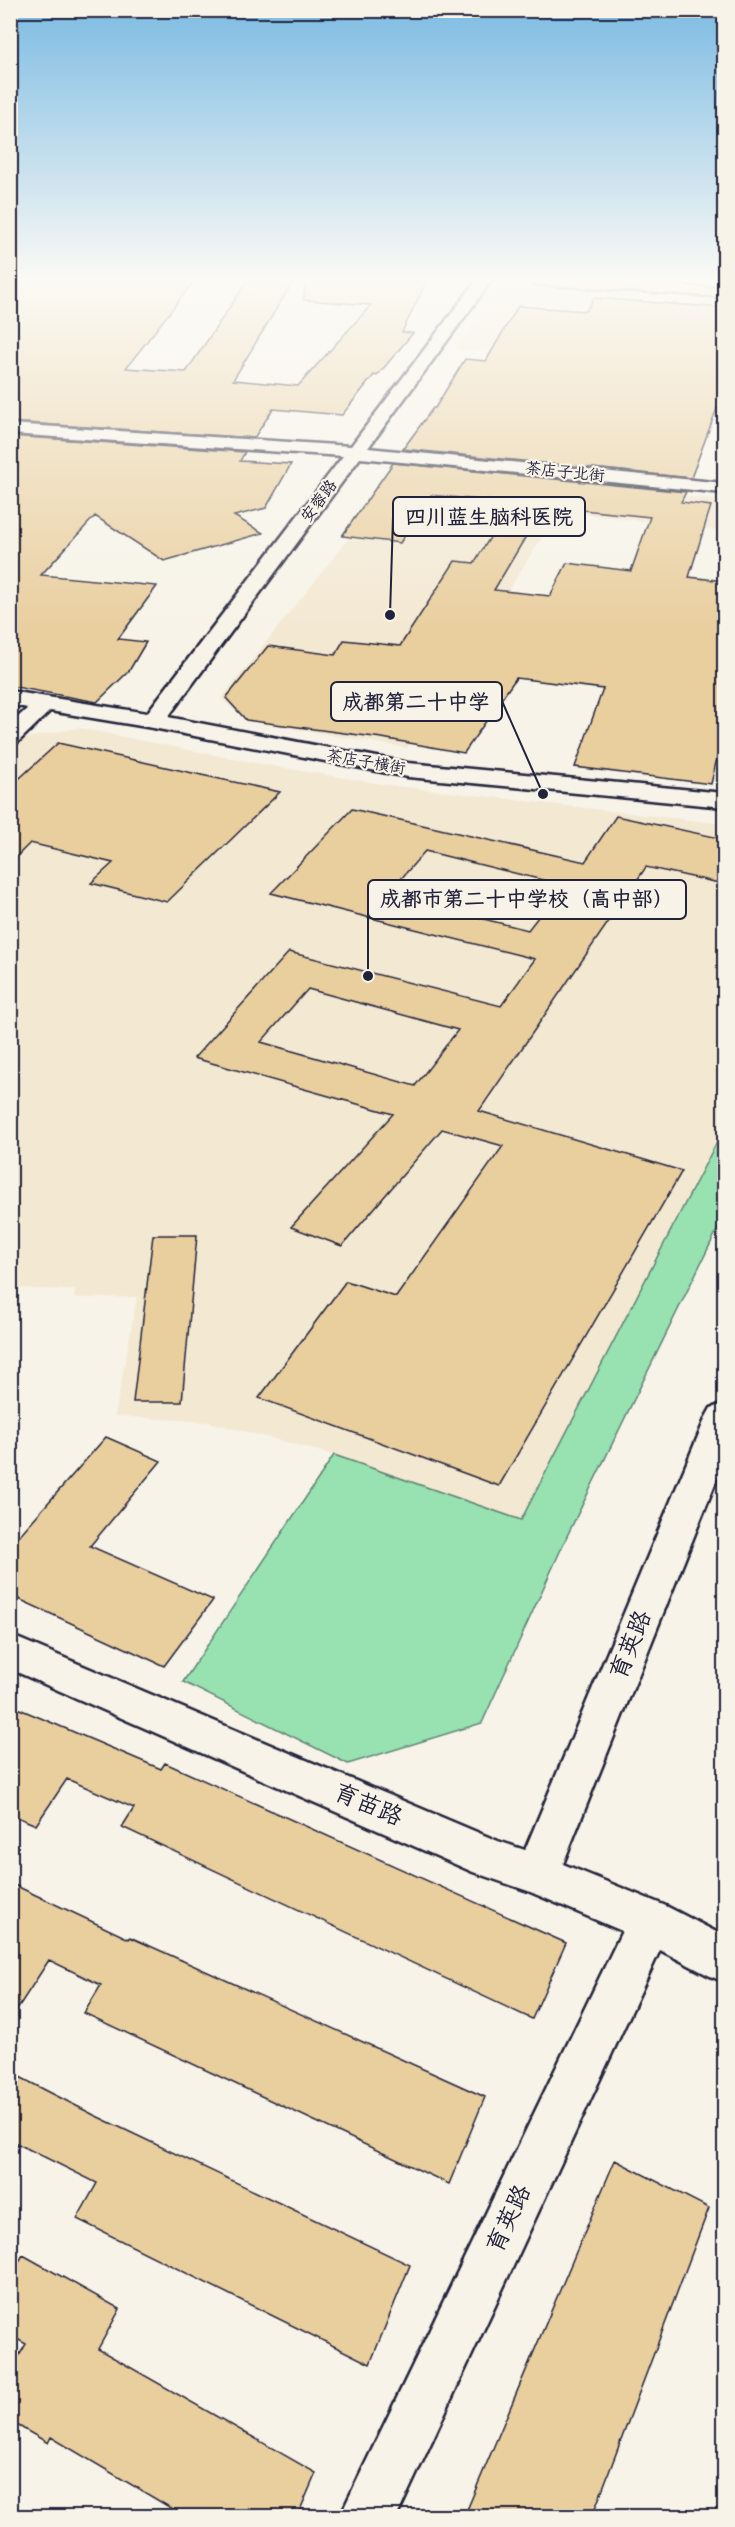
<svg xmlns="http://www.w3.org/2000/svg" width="735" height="2527" font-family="'Architects Daughter','LXGW WenKai TC',sans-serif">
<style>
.built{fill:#f3e8d2}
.green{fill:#98e1b1;stroke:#5d8276;stroke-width:1.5}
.building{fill:#e9ce9e;stroke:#22223b;stroke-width:1.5;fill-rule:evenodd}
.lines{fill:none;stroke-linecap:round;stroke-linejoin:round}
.minor-casing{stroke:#22223b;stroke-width:5}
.major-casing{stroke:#22223b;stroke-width:5}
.minor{fill:#f7f3e8;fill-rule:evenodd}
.major{fill:#f8e281;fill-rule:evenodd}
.labels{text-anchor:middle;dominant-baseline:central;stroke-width:4.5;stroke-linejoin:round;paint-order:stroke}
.far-street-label{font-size:16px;fill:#22223b;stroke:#f7f3e8}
.near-street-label{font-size:24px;fill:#22223b;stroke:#f7f3e8}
.leader{fill:none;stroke:#22223b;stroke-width:2}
.callout-dot{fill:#22223b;stroke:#f7f3e8;stroke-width:2}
.callout{fill:#f7f3e8;stroke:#22223b;stroke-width:2}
.callout-label{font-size:21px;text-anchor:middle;font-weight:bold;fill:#22223b}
</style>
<rect width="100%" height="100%" fill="#f7f3e8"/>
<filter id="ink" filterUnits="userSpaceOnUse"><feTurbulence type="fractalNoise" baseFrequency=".0167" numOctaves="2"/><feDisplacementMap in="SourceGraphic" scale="12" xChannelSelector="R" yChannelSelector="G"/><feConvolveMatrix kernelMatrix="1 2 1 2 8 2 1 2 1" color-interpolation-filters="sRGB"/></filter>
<g filter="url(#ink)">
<path class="built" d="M534 287 724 301V355L628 346 617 364 455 349 494 297Z
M434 472 724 500V531L559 511 407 748 249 721 221 699 396 479Z
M78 728 266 765 387 785 724 824V1128L521 1520 334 1455 209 1422 115 1416 137 1297 74 1298 75 1290 11 1288 10 750 22 739Z"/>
<path class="green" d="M724 1128V1216L567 1536 482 1723 348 1764 183 1682 334 1455 521 1520Z"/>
<path class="building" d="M10 280H195L126 368 186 372 248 280H294L233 380 298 386 371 305 304 300 305 280 426 282 402 332 413 333 377 376 374 375 342 415 273 409 254 438 10 422Z
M594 298 724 308V395L720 408H717L691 478 403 449 433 408H435L465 359 486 361 518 306 586 311Z
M10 436 245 452 240 461 291 464 266 508 234 516 263 533 164 561 95 516 41 575 157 586 118 639 146 642 129 671 97 702 10 686Z
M393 463 686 492 681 502 711 506 689 577 724 581V728L711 784 575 767 603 689 516 678 464 753 382 738 246 720 226 698 268 646 335 655 344 640 400 646 455 561 474 563 512 503 431 495 400 543 342 536ZM544 506 650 517 631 571 567 563 550 596 494 590Z
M58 743 206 776 280 792 167 902 91 883 113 863 30 843 10 863V787Z
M352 809 585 862 616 816 724 839V884L646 867 479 1111 682 1171 499 1486 259 1398 346 1281 396 1297 503 1146 442 1129 342 1246 291 1227 393 1114 194 1058 289 952 501 1006 535 959 271 893ZM425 851 563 885 528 930 387 895ZM308 989 458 1030 415 1086 261 1042Z
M153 1235H197L182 1402H133Z
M106 1437 161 1461 90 1546 213 1600 164 1666 10 1595V1546Z
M10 1705 161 1769 165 1763 566 1943 532 2019 122 1827 134 1808 67 1779 36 1825 10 1814Z
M10 1883 129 1939 130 1937 485 2097 449 2184 84 2013 101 1985 49 1960 10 2020Z
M10 2072 94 2115 410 2265 370 2364 77 2219 97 2183 10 2140Z
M615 2160 709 2208 592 2517H464Z
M23 2255 120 2309 98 2349 316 2473 297 2517H186L51 2437 48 2443 10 2421V2371L26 2344 10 2335V2276Z"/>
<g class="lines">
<g class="minor-casing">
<path id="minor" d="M477 280H492L368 448 724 483V493L360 458 168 717 408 763 724 793V807L408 777 153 728 50 711 18 742 10 744V724L28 708 10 705V691L147 713 343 456 10 434V424L351 446Z
M724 1404V1461L563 1864 666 1906 724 1936V1982L708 1975 660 1950 397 2516H340L622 1931 528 1891 473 1872 10 1669V1635L498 1841 525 1850 706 1417 711 1408Z"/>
</g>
<g class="major-casing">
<path id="major" d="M527 280H604L724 289V297L534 284Z"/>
</g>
<use href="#minor" class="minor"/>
<use href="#major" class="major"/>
</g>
</g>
<linearGradient id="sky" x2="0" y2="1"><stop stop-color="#7cbbe3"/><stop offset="0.44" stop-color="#fbfaf5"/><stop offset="1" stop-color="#fbfaf5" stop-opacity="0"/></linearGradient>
<rect width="735" height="634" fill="url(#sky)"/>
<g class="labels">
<g class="far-street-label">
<text transform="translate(565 472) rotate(6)">茶店子北街</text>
<text transform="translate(319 501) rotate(-53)">安蓉路</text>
<text transform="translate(366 762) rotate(10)">茶店子横街</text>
</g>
<g class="near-street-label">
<text transform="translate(631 1645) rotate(-68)">育英路</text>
<text transform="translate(368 1805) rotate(23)">育苗路</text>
<text transform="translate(509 2219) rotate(-65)">育英路</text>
</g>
</g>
<path class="leader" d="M390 615L393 517M543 794L502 701M368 976L368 899"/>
<g class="callout-dot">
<circle cx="390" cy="615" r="6"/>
<circle cx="543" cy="794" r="6"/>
<circle cx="368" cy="976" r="6"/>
</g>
<g class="callout">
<rect x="393" y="497" width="192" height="39" rx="6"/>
<rect x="331" y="682" width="171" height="39" rx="6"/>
<rect x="368" y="880" width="318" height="39" rx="6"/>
</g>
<g class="callout-label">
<text x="489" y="524">四川蓝生脑科医院</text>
<text x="416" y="709">成都第二十中学</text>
<text x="527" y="906">成都市第二十中学校（高中部）</text>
</g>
<rect width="735" height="2527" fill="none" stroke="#f7f3e8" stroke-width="36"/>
<rect x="18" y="18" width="699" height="2491" fill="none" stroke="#22223b" stroke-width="2" filter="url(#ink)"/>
</svg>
